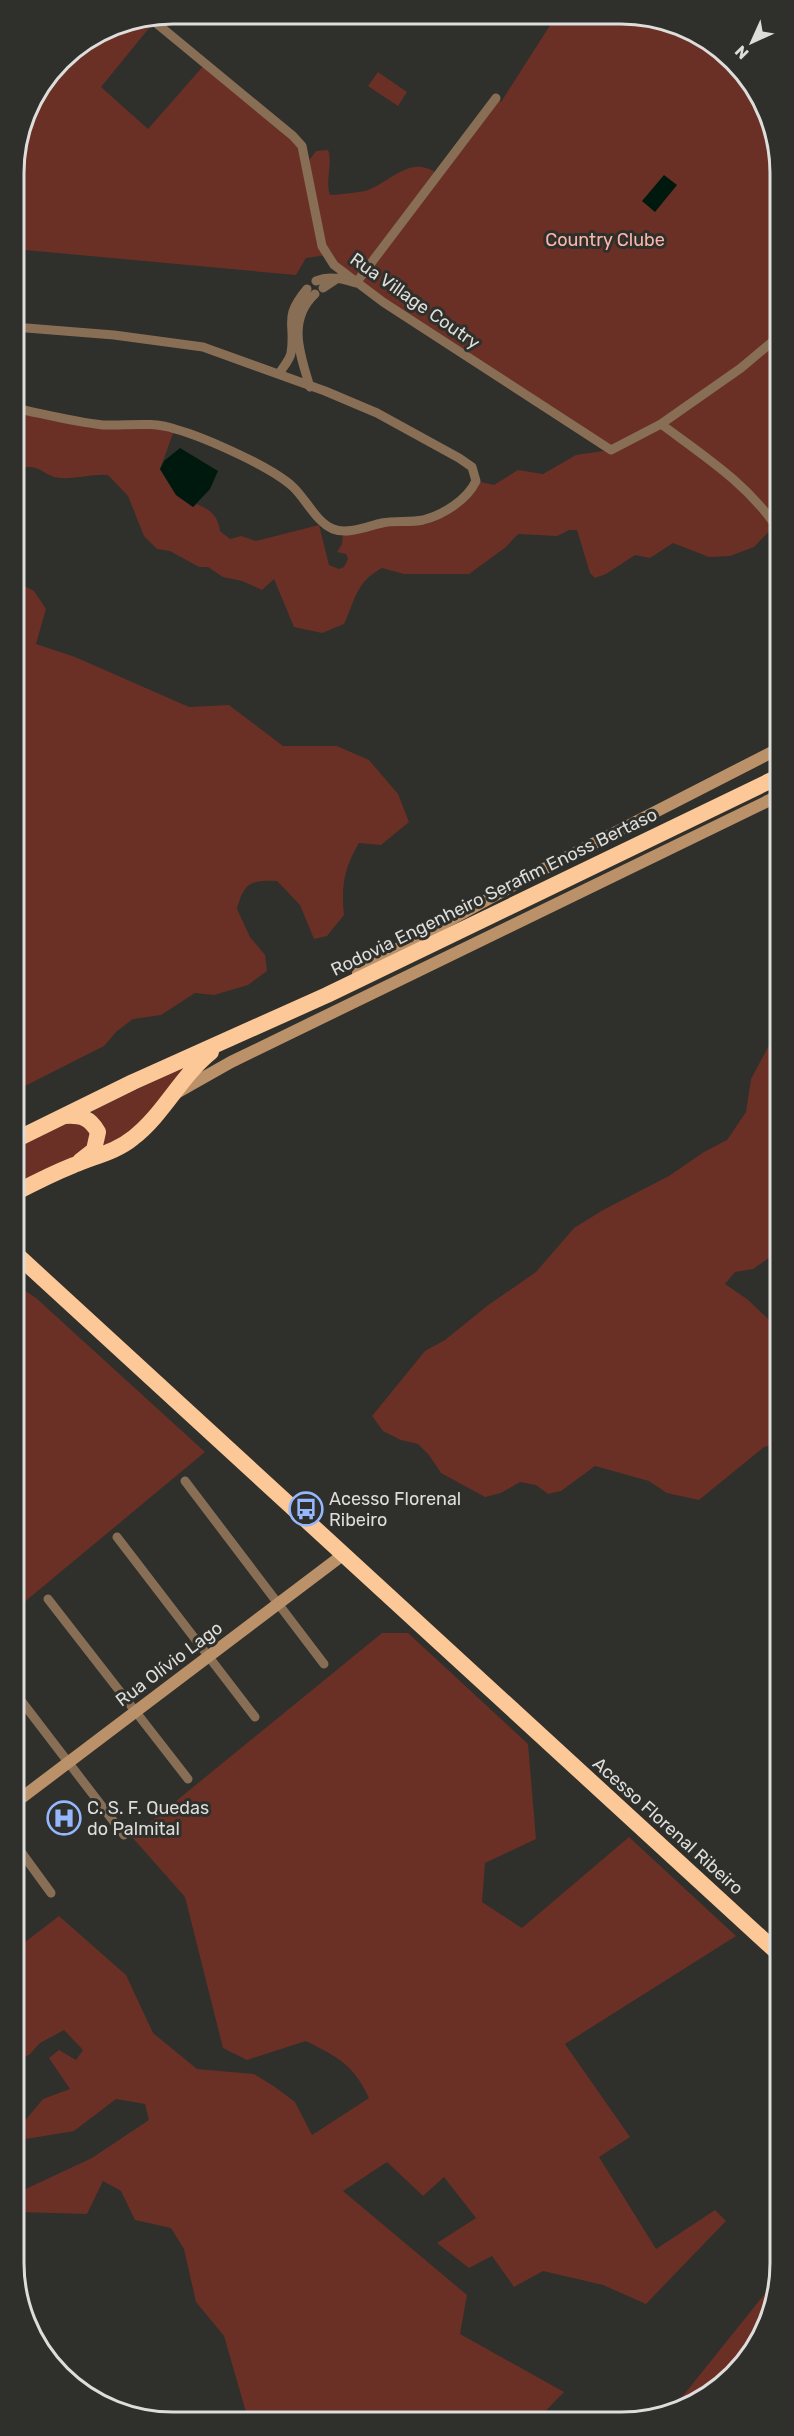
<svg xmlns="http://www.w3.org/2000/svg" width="794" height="2436" font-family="Rubik,sans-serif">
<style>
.green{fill:#6a3026}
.water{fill:#00190e}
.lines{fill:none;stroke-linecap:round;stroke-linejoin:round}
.street{stroke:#886e55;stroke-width:9}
.secondary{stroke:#bb9169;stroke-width:12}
.highway{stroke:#fcc897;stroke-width:16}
.labels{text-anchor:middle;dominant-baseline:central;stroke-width:6;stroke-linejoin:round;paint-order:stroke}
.park-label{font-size:18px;fill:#fbb6a9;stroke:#2f2f2b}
.street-label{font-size:18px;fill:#dddddb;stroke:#2f2f2b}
.poi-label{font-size:18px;fill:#dddddb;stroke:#2f2f2b;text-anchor:start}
.rim{fill:none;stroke:#dddddb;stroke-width:3}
</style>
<rect width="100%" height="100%" fill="#2f2f2b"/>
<path class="green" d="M556 16 652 17 733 60 777 142 778 522 754 547 730 556 709 557 673 543 650 558 635 555 606 574 595 578 590 573 577 530H569L557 536 518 534 506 547 469 574H404L382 568C355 583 356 599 344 624L322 633 294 627 274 579 262 590 242 581 223 577 208 567H199L170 551 157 549 144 536 128 496 108 475C92 474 77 479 60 478 40 475 42 462 14 469V408L76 422 175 428 160 469 176 495 193 507 197 504C211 510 218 516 220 531L230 539 241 536 256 541 319 525 329 565 339 569 344 567 348 559 346 554 337 552 342 544 343 532 442 513 476 481 494 485 518 470 543 474 576 455 610 450 383 302 327 255 306 258 296 275 14 249V162L30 103 68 53 112 26 150 18 154 22 101 87 148 129 205 64 293 136 307 163 316 151 328 150C333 164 325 180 330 195 337 195 363 192 368 190 392 181 411 154 438 174L496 98 501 102Z
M378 72 407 92 398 106 368 86Z
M14 581 34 591 46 609 36 644 75 657 189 707 229 705 283 746H337L369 760 398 794 409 822 381 845 359 843C344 868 341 886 344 915L327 936 314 939 300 905 277 881C250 880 244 883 237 909L250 937 265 955 267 971 248 985 214 995 195 993 161 1015 133 1019 117 1031 104 1046 15 1091Z
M779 1027V1251L753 1269 735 1272 725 1284 747 1299 779 1329V1443L764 1447 699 1500 667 1493 649 1481 595 1466 561 1491 548 1494 536 1485 520 1482 501 1493 485 1497 441 1473 429 1455 418 1444 401 1440 383 1431 372 1416 425 1351 445 1340 487 1306 536 1272 574 1228 603 1210 669 1176 704 1152 727 1140 746 1112 751 1079Z
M184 1067 185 1069 152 1114 104 1152V1134L92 1111Z
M71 1121 84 1125 91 1135 88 1150 15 1188V1149Z
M15 1284 36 1298 205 1452 16 1609Z
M382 1633H408L528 1744 536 1839 485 1863 482 1902 522 1928 629 1837 736 1936 565 2044 630 2137 599 2157 656 2249 715 2210 726 2221 646 2304 603 2285 543 2271 514 2287 492 2256 469 2268 437 2243 476 2218 444 2177 423 2196 387 2162 343 2191 467 2295 460 2334 564 2392 538 2419H248L224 2336 196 2302 184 2249 171 2228 135 2220 121 2191 103 2181 87 2214 17 2212V2193L92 2158 149 2120 145 2104 116 2099 74 2131 26 2139 23 2123 43 2099 70 2089 49 2058 59 2050 76 2060 83 2050 64 2030 40 2043 29 2055 16 2059V1949L59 1916 126 1975 153 2033 197 2069 254 2074 275 2087 295 2102 312 2135 369 2098C353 2064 339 2058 306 2041L247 2060 223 2048 185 1897 132 1837Z
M779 2276 768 2324 741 2368 701 2401 670 2412Z"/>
<path class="water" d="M664 175 677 185 655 212 642 201Z
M180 448 218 471 210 489 193 507 176 495 160 469 164 461Z"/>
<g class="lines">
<path class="street" d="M150 18 293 136 302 146 322 246 334 265 383 302 611 450 661 424 741 368 778 337
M316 281C330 275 342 279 356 283L496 98
M323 288 338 278
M14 327 114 335 203 347 325 391 377 413 459 458 472 467 476 481C467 500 443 515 423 520 409 523 395 520 382 523 368 526 347 535 333 529 316 522 306 499 293 487 272 467 204 437 175 429 151 421 128 426 103 425 73 422 44 414 14 408
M279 374C282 368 290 360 291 353 296 322 282 319 307 289
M310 387C300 354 287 320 315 294
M661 424C704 456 748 484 778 529
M185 1481 324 1664
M117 1537 255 1717
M48 1599 188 1779
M16 1694 124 1835
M16 1845 51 1893"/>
<path class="secondary" d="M358 973 377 960 534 874 778 749
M178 1092 231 1062 778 796
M16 1802 344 1554"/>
<path class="highway" d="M65 1116C82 1115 90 1118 98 1132L94 1150 80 1161
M15 1140 133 1082 327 995 778 777
M15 1193C34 1183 54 1173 74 1165 95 1156 116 1152 133 1138 164 1114 180 1077 211 1052
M15 1253 780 1955"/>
</g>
<defs>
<g id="bus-ring" transform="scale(1.725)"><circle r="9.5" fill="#2f2f2b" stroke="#94b7fd" stroke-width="1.5"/><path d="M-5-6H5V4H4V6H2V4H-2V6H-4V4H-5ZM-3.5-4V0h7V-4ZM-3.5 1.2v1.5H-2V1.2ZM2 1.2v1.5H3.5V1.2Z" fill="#94b7fd"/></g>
<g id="hospital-ring" transform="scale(1.725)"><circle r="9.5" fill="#2f2f2b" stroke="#94b7fd" stroke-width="1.5"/><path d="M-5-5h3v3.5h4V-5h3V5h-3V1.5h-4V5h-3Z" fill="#94b7fd"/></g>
</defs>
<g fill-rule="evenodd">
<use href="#bus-ring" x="306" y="1509"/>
<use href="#hospital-ring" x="64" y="1818"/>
</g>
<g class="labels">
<g class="park-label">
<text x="605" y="240">Country Clube</text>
</g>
<g class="street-label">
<text transform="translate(415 301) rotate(35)">Rua Village Coutry</text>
<text transform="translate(494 892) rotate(-26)">Rodovia Engenheiro Serafim Enoss Bertaso</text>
<text transform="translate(169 1664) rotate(-37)">Rua Olívio Lago</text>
<text transform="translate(668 1826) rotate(42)">Acesso Florenal Ribeiro</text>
</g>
<g class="poi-label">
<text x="329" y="1499">Acesso Florenal<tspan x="329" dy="21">Ribeiro</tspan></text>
<text x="87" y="1808">C. S. F. Quedas<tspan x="87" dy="21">do Palmital</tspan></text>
</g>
</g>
<path d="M0 0H794V2436H0ZM173 24H621A149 149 0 0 1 770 173V2263A149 149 0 0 1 621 2412H173A149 149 0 0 1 24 2263V173A149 149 0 0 1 173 24Z" fill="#2f2f2b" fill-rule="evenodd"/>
<path class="rim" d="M173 24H621A149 149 0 0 1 770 173V2263A149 149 0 0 1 621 2412H173A149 149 0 0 1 24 2263V173A149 149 0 0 1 173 24Z"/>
<g transform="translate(752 42) rotate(225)" stroke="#2f2f2b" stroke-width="4.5" paint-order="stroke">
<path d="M0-4.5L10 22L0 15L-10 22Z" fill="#dddddb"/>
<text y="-9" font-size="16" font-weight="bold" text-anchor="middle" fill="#dddddb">N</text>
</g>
</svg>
